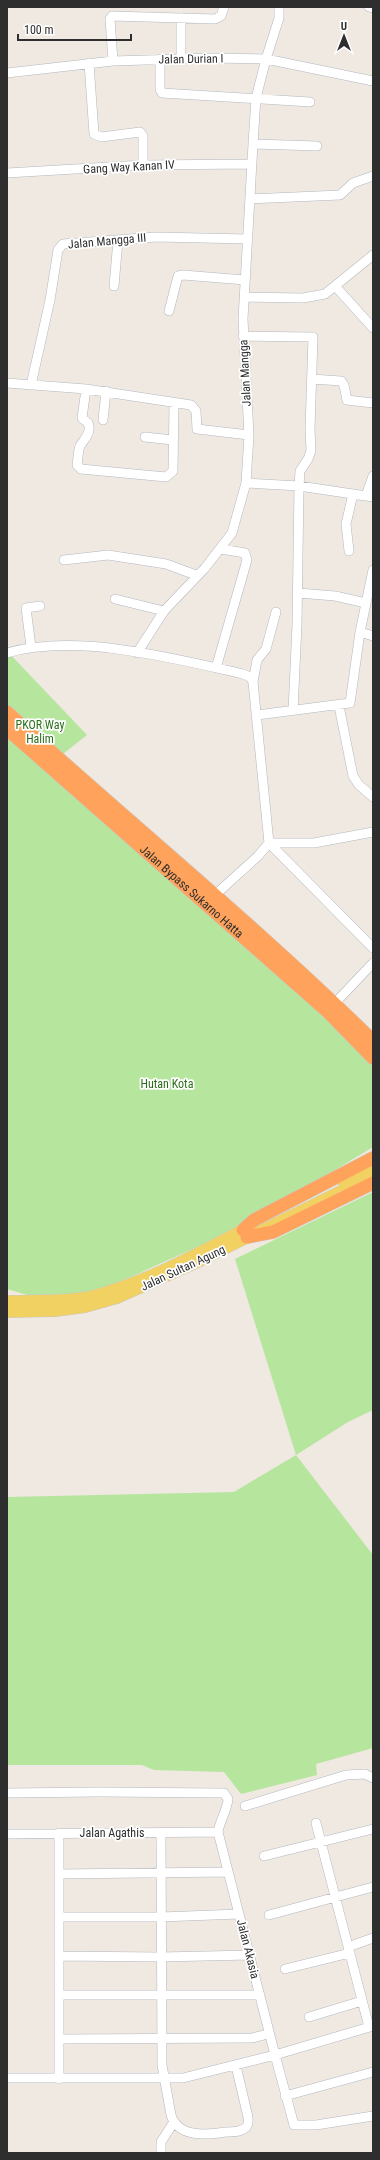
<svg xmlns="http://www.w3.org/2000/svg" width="380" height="2160" font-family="'Roboto Condensed',sans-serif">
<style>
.green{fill:#b6e59e}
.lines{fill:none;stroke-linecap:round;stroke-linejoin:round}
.minor-casing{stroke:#b4b7c1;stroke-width:10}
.major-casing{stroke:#c9c9c9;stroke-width:12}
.highway-casing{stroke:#c9c9c9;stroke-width:14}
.minor{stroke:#fff;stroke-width:9}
.major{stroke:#f2d163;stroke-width:11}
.highway{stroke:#ffa35c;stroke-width:13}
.labels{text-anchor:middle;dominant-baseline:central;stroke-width:3.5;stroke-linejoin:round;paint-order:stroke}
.street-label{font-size:12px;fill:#2e2e2e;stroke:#fff}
.park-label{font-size:12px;fill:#2c6e1b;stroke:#fff}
</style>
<rect width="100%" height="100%" fill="#efe9e1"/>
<path class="green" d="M7 651 87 735 49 765 373 1060V1147L241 1227 91 1295 44 1300 7 1289Z
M373 1192V1410L348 1422 296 1455 373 1555V1748L316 1764 317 1775 241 1794 224 1772 154 1770 142 1765H7V1497L234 1492 296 1455 235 1259Z"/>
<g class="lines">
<g class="minor-casing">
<path id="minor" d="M369 7 373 8
M181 18V58
M160 59V89L162 93 310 102
M113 61 110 19 112 16 215 19 221 16 224 7
M89 63 94 134 101 137 140 132 143 136V165
M7 73 113 61 211 58 266 59 373 81
M253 144 317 146
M7 173 143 165 251 164
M251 199 340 195 353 183 373 176
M114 286 118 240
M336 287 373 328
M245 297 303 298 325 294 373 255
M169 311 178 276 183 275 245 280
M243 336 313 337 310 429 311 451 308 459 300 471 299 486 297 625 293 711
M312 379 341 381 344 385 347 400 373 403
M7 383 86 389 191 405 196 411 197 429 249 435
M31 385 50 300 58 250 63 244 156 237 248 239
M86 389 82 418 88 423C92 432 85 438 80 446 78 451 78 459 77 465L81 469 166 477 173 471 174 403
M103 420 106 391
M145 437 173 440
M246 483 299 486 373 497
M366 496 373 476
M349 551 346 524 353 494
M64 560 108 555 166 564 196 575
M298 593 335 596 366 603
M115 599 164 611
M360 632 373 636
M31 647 26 608 40 606
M7 653C76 633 173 658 243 674L250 677 253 682 269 843 373 948
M137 653 164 611 205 568 232 533 246 483 249 435 243 319 253 144 256 98 266 59 279 18V7
M216 668 247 560 245 553 221 549
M253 682 257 660 266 649 276 612
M339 706 353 776 359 785 373 797
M257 715 350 703 360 632 373 570
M215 895 258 856 269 843H314L373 832
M335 1003 373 963
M7 1793 99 1792 224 1793 228 1799C227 1811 220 1820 218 1832L275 2055 183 2078H7
M245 1806 346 1775 365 1774 373 1778
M316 1823 369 2027
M59 1833V2079
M161 1833 162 2065 171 2115C178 2138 207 2135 226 2132 233 2132 243 2132 247 2126 249 2123 248 2120 248 2117L236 2066
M7 1834 218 1832
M264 1856 373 1829
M59 1874 228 1872
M269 1915 373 1887
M59 1917H161L239 1914
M348 1947 373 1938
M59 1956 161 1957 250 1955
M285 1969 350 1953
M60 1995H260
M309 2017 362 2001
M373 2026 275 2055 294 2125H316L373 2116
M60 2039 252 2038 268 2034
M285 2096 373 2072
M161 2153V2142L174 2122"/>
</g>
<g class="major-casing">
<path id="major" d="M343 1181 373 1166
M7 1301C35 1300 65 1302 92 1296 147 1282 200 1252 250 1226
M7 1312 55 1311 85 1307 117 1298 200 1261 373 1175"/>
</g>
<g class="highway-casing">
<g id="highway">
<path d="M7 712C128 822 256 926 373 1041"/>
<path id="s1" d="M7 729 327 1011 373 1058"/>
<path d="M243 1230 254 1220 373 1158"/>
<path d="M247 1237 273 1232 373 1183"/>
</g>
</g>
<use href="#minor" class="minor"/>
<use href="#major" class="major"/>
<use href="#highway" class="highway"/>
</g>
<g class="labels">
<g class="street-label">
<text transform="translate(191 59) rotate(-1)">Jalan Durian I</text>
<text transform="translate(129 167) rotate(-3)">Gang Way Kanan IV</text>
<text transform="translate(107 241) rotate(-5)">Jalan Mangga III</text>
<text transform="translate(245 373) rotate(-93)">Jalan Mangga</text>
<text stroke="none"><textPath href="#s1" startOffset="246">Jalan Bypass Sukarno Hatta</textPath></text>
<text transform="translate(183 1268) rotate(-25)">Jalan Sultan Agung</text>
<text x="112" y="1833">Jalan Agathis</text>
<text transform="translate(248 1949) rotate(76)">Jalan Akasia</text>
</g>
<g class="park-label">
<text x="40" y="725">PKOR Way<tspan x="40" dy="14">Halim</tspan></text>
<text x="167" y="1084">Hutan Kota</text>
</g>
</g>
<rect width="380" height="2160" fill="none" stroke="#2e2e2e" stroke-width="16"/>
<g transform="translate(344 36)" stroke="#ffffff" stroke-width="3" paint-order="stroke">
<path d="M0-3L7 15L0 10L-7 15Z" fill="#2e2e2e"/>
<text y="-6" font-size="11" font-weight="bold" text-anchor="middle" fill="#2e2e2e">U</text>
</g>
<path d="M18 34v6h113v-6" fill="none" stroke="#2e2e2e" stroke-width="2"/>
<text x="24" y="34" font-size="12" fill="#2e2e2e" stroke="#ffffff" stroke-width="3" paint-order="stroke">100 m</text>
</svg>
